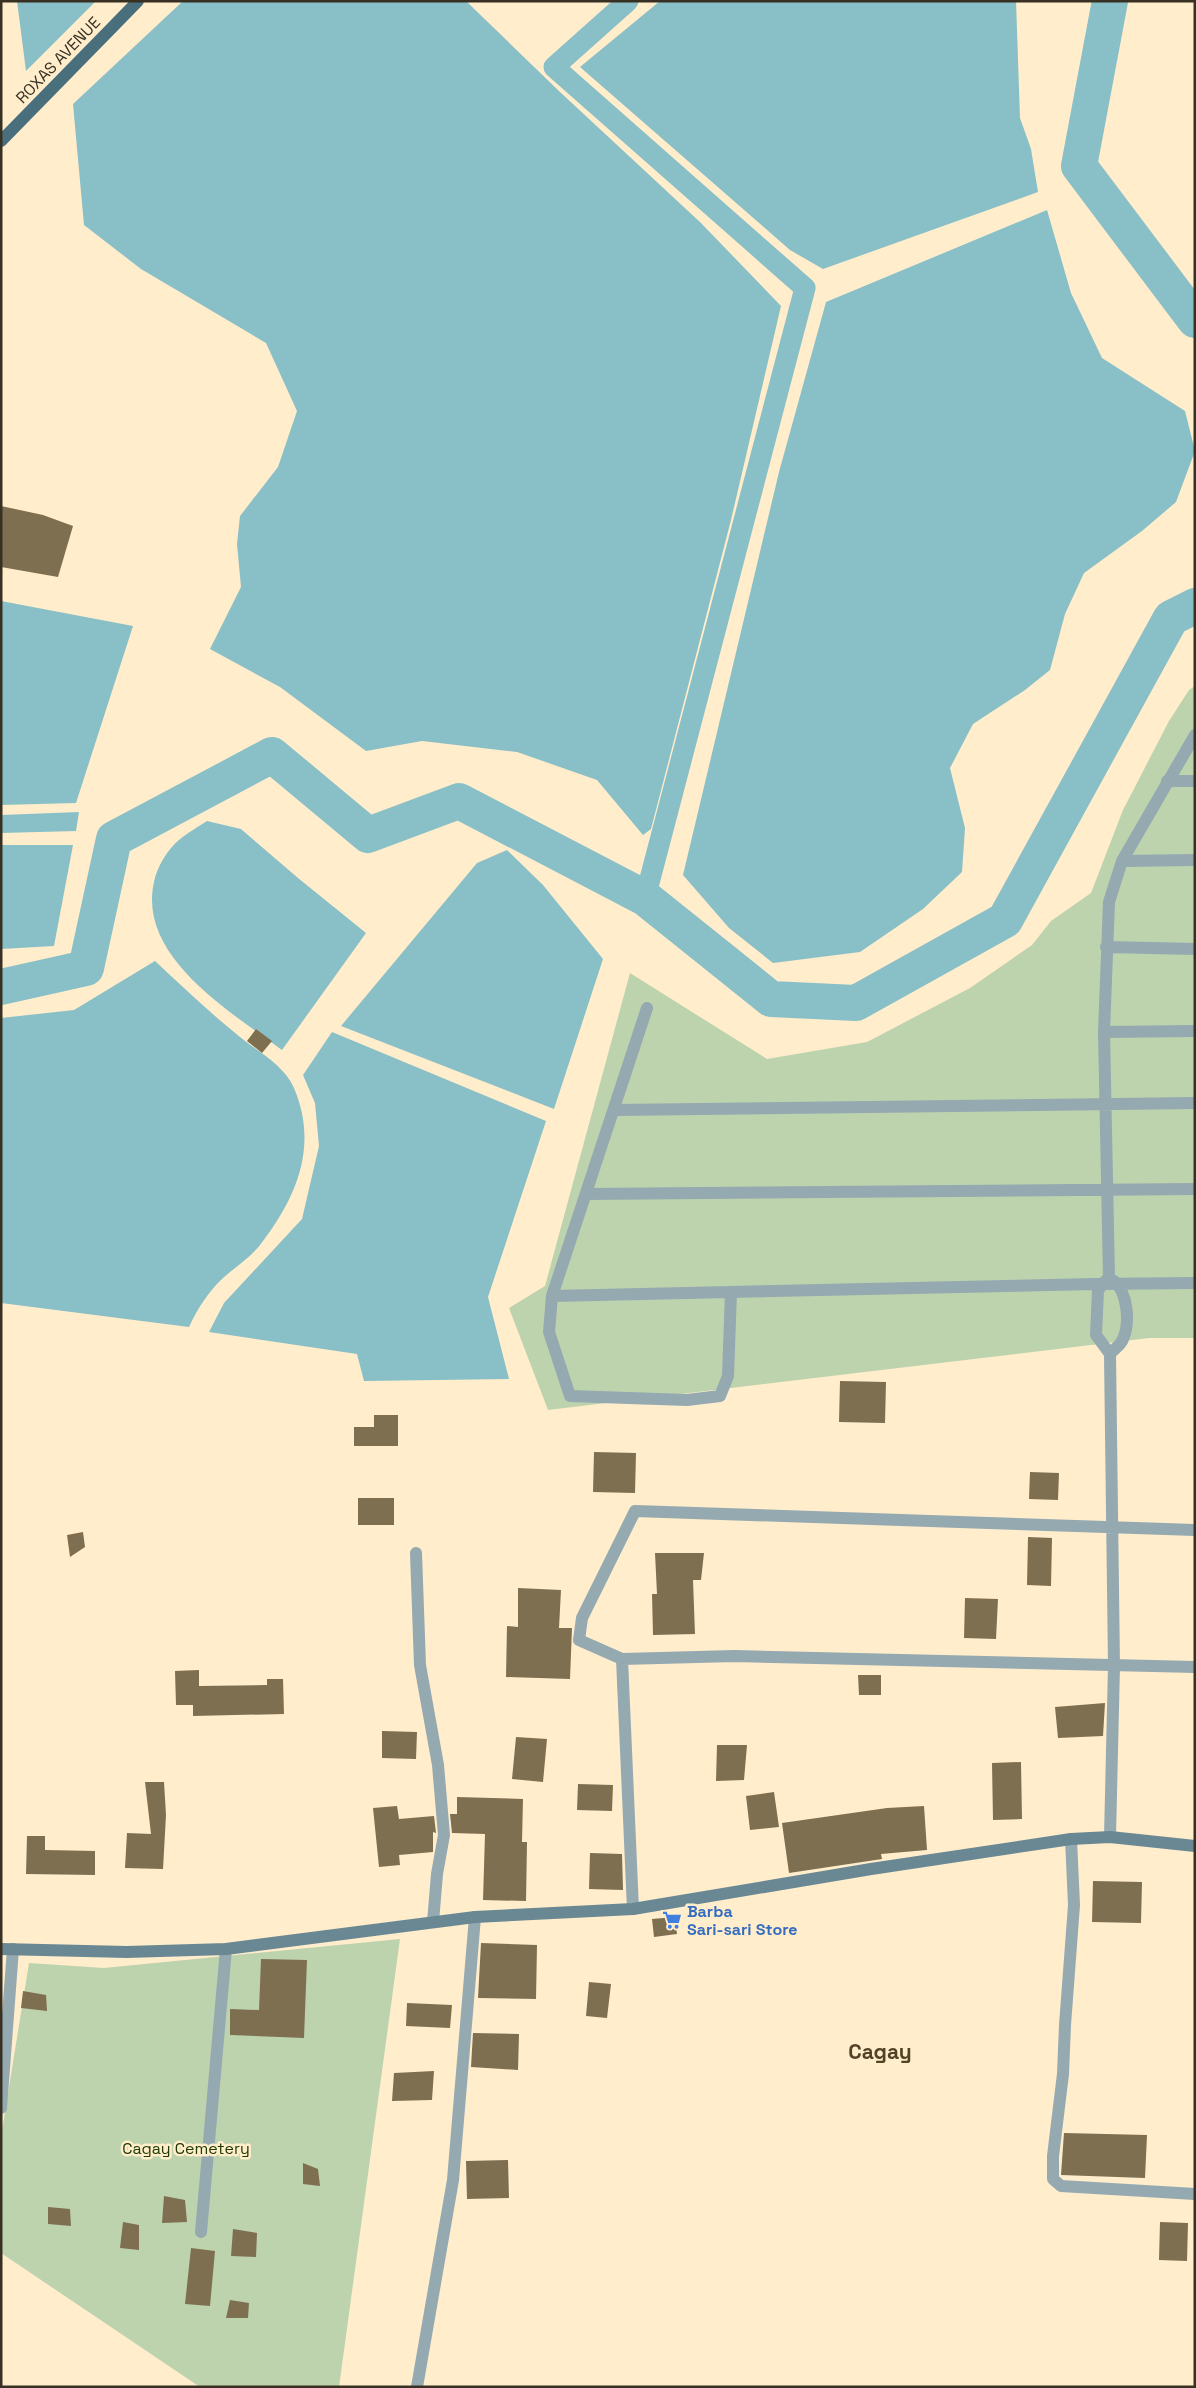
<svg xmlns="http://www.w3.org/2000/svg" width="1196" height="2388" font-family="'Space Grotesk',sans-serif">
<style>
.green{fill:#bdd3ad}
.water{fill:#89bfc7}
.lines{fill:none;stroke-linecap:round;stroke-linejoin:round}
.canal{stroke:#89bfc7;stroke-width:21}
.river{stroke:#89bfc7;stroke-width:36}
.building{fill:#7e6f51}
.street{stroke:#95a9b1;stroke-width:12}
.secondary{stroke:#698893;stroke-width:12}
.primary{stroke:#496f7d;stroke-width:12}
.labels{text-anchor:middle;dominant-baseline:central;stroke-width:5;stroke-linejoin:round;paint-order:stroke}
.street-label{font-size:16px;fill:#373023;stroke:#ffedcc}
.shop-label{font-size:16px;font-weight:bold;fill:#366cbe;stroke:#ffedcc;text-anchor:start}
.park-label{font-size:16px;fill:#213c03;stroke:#ffedcc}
.district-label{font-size:21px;font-weight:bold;fill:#524327;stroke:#ffedcc}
</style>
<rect width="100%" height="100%" fill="#ffedcc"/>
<path class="green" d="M1195 686V1338H1149L548 1410 509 1308 545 1286 630 973 767 1059 867 1042 970 988 1032 945 1051 921 1091 893 1123 810 1169 721 1189 690Z
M400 1939 339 2387H200L1 2253V2137L29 1963 104 1968Z"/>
<path class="water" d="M17 1H96L26 71Z
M183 1H466L560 92 701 223 781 306 731 520 651 829 643 835 597 780 517 752 422 741 366 751 280 687 210 649 241 587 237 544 240 516 278 467 297 411 266 343 141 269 84 225 73 104Z
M660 1H1016L1020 118 1031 149 1038 192 823 269 790 250 580 67Z
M1047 210 1071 293 1102 358 1185 411 1195 451 1176 502 1142 531 1084 573 1065 614 1050 670 1025 690 973 724 950 768 965 828 962 872 923 909 860 952 773 963 729 928 683 875 779 472 826 302Z
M1 601 133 626 76 803 1 805Z
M79 812 76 831 1 833V815Z
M207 821 241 829 298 878 366 933 282 1050C231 1012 137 957 154 882 157 867 167 850 179 840 187 833 198 827 207 821Z
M1 845H73L54 946 1 949Z
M507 850 543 885 603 959 554 1109 341 1026 477 863Z
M155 961C183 987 210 1013 240 1037 258 1052 284 1065 294 1088 319 1147 296 1198 260 1245 250 1258 235 1267 223 1278 208 1292 198 1308 189 1327L1 1303V1018L74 1010Z
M332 1032 546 1121 488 1297 509 1379 364 1381 357 1354 209 1332 224 1303 302 1219 319 1146 315 1103 303 1075Z"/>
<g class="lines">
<path class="canal" d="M628 1 554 67 805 288 645 898"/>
<path class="river" d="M1110 1 1079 166 1195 320
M1 987 86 968 114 839 272 755 368 835 459 801 645 898 771 999 856 1003 1005 920 1171 618 1195 606"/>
</g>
<path class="building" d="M1 506 43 515 73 526 58 577 1 567Z
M256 1029 272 1041 262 1053 247 1041Z
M840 1381 886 1382 885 1423 839 1422Z
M374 1415H398V1446H354V1427H374Z
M594 1452 636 1453 635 1493 593 1492Z
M1030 1472 1059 1473 1058 1500 1029 1499Z
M358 1498H394V1525H358Z
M83 1532 85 1547 70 1557 67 1535Z
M1028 1537 1052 1538 1051 1586 1027 1585Z
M655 1553H704L701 1580H693L695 1634 653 1635 652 1594H657Z
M518 1588 561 1590 559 1628H572L570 1679 506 1677 507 1626 518 1627Z
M965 1598 998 1599 996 1639 964 1638Z
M199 1670V1686L267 1685V1679H283L284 1714 193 1716V1705H176L175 1671Z
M858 1675H881V1695H859Z
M1105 1703 1103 1736 1058 1738 1055 1707Z
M382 1731 417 1732 416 1759 382 1758Z
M516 1737 547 1739 543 1782 512 1779Z
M717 1745H747L744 1780 716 1781Z
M1021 1762 1022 1819 993 1820 992 1763Z
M145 1782H164L166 1815 163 1869 125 1868 127 1833 151 1834Z
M578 1784 613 1785 612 1811 577 1810Z
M774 1792 779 1827 750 1830 746 1796Z
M457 1797 523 1799 522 1842H527L526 1901 483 1900 485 1834 452 1833 450 1814H457Z
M397 1806 399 1819 434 1816 436 1833 433 1832V1852L399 1855 400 1865 379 1867 373 1808Z
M924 1806 927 1850 881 1854 882 1859 789 1873 782 1823 887 1808Z
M27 1836H45V1850L95 1851V1875L26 1874Z
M590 1853 622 1854 623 1890 589 1889Z
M1093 1881 1142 1882 1141 1923 1092 1922Z
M675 1917 677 1934 654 1937 652 1919Z
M481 1943 537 1945 536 1999 478 1998Z
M261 1959 307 1960 304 2038 230 2035V2009L259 2010Z
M589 1982 611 1984 607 2018 586 2016Z
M23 1991 46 1995 47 2011 21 2008Z
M407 2003 452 2005 450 2028 406 2026Z
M473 2033 519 2034 518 2070 471 2067Z
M434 2071 432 2100 392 2101 394 2073Z
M1064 2133 1147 2135 1145 2178 1061 2175Z
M508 2160 509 2198 467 2199 466 2161Z
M303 2163 318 2169 320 2186 303 2184Z
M164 2196 185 2200 187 2222 162 2223Z
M48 2207 70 2209 71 2226 48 2224Z
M123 2222 139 2225V2250L120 2248Z
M1160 2222 1188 2223 1187 2261 1159 2260Z
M233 2229 257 2233 256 2257 231 2256Z
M191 2248 215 2251 210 2306 185 2304Z
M230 2300 249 2303 248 2318H226Z"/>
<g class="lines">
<path class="street" d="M1167 781H1195
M1122 861 1195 860
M1106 947 1195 949
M647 1008 552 1296 549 1332 570 1396 687 1400 720 1396 728 1376 731 1292
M1104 1032 1195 1031
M614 1110 1195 1103
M586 1194 1195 1189
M552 1296 1094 1284 1195 1283
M1110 1354C1114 1349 1121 1345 1123 1339 1130 1323 1128 1293 1114 1281
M1195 1530 635 1511 582 1618 579 1640 622 1659 734 1656 1195 1667
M416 1553 420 1665 438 1765 444 1835 437 1874 433 1922
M622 1659 633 1909
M1110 1837 1114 1666 1110 1354 1096 1335 1098 1290 1109 1277 1104 1032 1109 902 1122 861 1195 735
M1071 1839 1074 1905 1065 2025 1063 2074 1053 2156V2179L1061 2186 1195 2194
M1 2108 13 1949
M201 2232 226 1949
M417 2387 453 2180 475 1917"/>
<path class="secondary" d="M1 1949 127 1952 226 1949 475 1917 633 1909 871 1869 1071 1839 1110 1837 1195 1846"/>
<path class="primary" d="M1 141 138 1"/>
</g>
<defs>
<g id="supermarket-bare" transform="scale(1.5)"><path d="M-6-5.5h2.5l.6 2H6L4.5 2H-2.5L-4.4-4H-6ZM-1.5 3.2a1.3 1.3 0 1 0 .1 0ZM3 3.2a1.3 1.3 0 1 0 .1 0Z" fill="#3f7fe0" stroke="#ffedcc" stroke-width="2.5" paint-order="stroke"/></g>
</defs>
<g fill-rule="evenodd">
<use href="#supermarket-bare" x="672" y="1920"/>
</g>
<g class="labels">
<g class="street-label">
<text transform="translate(58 60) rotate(-46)">ROXAS AVENUE</text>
</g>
<g class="shop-label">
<text x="687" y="1911">Barba<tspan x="687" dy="18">Sari-sari Store</tspan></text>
</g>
<g class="park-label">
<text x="186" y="2148">Cagay Cemetery</text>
</g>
<g class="district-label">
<text x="880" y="2051">Cagay</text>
</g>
</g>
<rect width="1196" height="2388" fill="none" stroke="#373023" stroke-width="5"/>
</svg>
